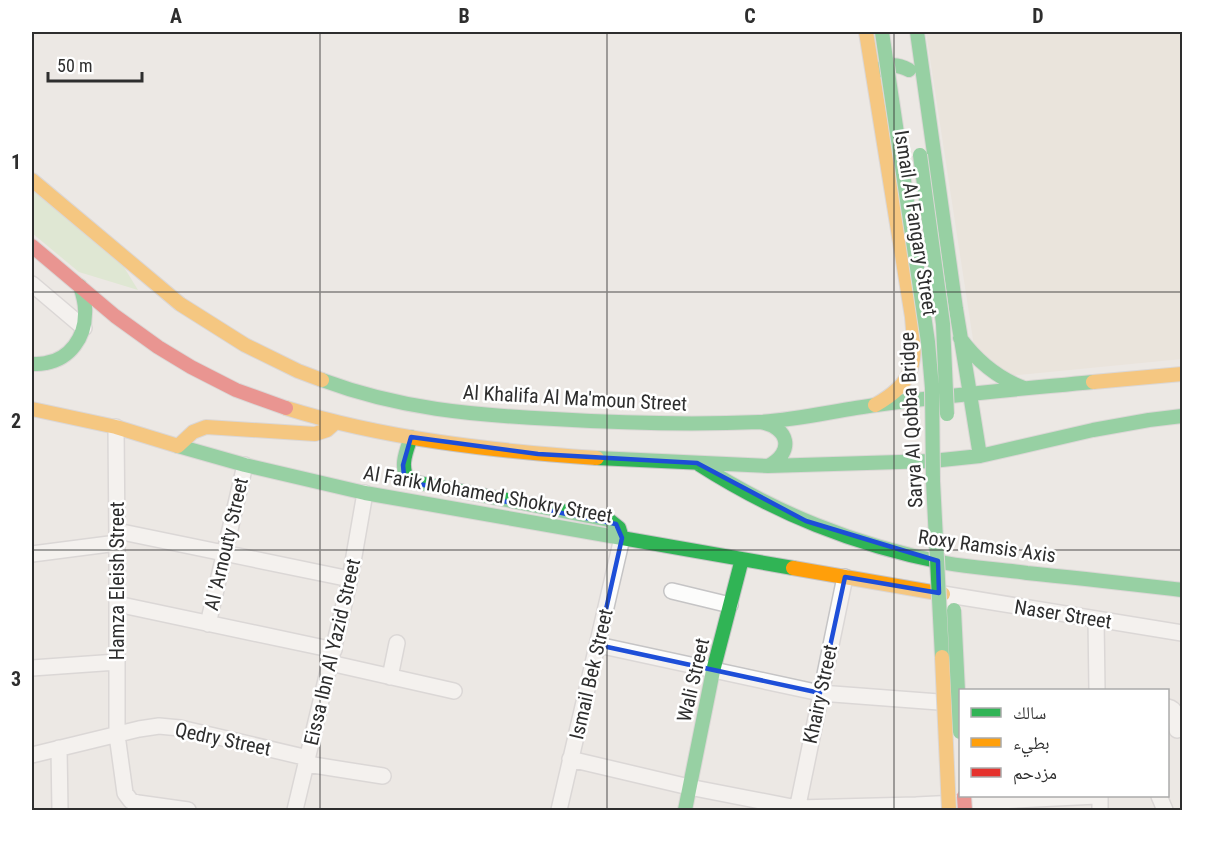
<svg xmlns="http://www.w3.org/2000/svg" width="1214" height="842" font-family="'Roboto Condensed','Noto Naskh Arabic',sans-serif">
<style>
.education{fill:#e6e0d3}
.green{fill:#cee6be}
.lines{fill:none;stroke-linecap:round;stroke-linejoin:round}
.street-casing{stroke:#c5c4c5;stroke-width:18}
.fast-casing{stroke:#c5c4c5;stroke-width:16}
.slow-casing{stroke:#c5c4c5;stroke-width:16}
.jam-casing{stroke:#c5c4c5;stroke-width:16}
.street{stroke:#fcfcfb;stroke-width:15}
.fast{stroke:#30b455;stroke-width:14}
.slow{stroke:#ff9f0a;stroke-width:14}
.jam{stroke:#e5322d;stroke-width:14}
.fast-bridge-casing{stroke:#c5c4c5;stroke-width:16;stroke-linecap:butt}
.slow-bridge-casing{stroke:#c5c4c5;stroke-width:16;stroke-linecap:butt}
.jam-bridge-casing{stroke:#c5c4c5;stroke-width:16;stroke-linecap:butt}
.fast-bridge{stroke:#30b455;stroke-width:14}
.slow-bridge{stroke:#ff9f0a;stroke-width:14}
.jam-bridge{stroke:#e5322d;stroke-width:14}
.marked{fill:none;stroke:#1d4ed8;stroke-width:4.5;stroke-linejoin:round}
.grid{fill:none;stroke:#2e2e2e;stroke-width:1.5;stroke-opacity:0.55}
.labels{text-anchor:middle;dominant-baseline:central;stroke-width:5;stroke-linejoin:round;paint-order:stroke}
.street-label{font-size:20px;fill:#2e2e2e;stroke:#fff}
.neatline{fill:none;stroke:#2e2e2e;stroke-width:2}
.grid-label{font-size:20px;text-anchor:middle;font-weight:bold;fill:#2e2e2e}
</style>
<rect width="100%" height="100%" fill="#ece8e4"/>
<path class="education" d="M926 32H1182V359L1009 376 974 346Z"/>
<path class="green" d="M32 190 122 264 138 290 79 272 32 233Z"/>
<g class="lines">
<g class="street-casing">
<path id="street" d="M32 284 84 328
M116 427 117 543V735L125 793 131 801 138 803 188 810
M117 531 350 579
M32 554 117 543
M672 591 730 605
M117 604 334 650
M943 604V594L1182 633
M1096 619 1097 690
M208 624 245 465
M598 645 820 693 952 703
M330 663 454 691
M32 668 117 662
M390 677 397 643
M1168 707C1178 709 1176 721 1177 730
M59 748 60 810
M32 755 139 729 159 726 180 728 308 758
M570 759 689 787 797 808 916 805 1097 796
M307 764 383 776
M1100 796V810
M1159 796 1165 810
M295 810 350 579 365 493
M559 810 622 538
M797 810 845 577"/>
</g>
<g class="fast-casing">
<path id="fast" d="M917 32 956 309 970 394
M873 74C884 64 896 63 909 70
M960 338C977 361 997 378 1024 388
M32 364C37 364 42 364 46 363 70 359 85 337 85 314 86 304 83 295 80 286
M322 380C400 409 472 415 554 419 622 423 691 425 759 422 798 420 837 410 876 405 948 395 1020 389 1093 382
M970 394 980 456
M760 422C789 427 795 452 768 466
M411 437C406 452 399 467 409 481L609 520 619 528 622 538
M178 446 245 465 365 493 793 568
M597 458 768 466 932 461 980 456 1093 430 1149 420 1182 416
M697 463C775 513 854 545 946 563 973 568 1000 569 1027 573 1079 578 1130 584 1182 590
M685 810 713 671 742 559"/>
</g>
<g class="slow-casing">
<path id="slow" d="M866 32 912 317C916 361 917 382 875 405
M32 180 180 304 245 345 298 371 322 380
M1093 382 1182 374
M286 408C384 439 495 451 597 458
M32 409 116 427 178 446 193 432 206 427 315 434 327 430 336 422
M793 568 943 594"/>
</g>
<g class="jam-casing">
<path id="jam" d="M32 246 115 316 158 347 191 367 236 390 286 408"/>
</g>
<use href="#street" class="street"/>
<use href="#fast" class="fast"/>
<use href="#slow" class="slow"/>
<use href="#jam" class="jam"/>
<g class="fast-bridge-casing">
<path id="fast-bridge" d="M882 32 928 342 932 388 933 481 942 657
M920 155 943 324 947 414
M954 610 960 732"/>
</g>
<g class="slow-bridge-casing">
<path id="slow-bridge" d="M942 657 949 810"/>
</g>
<g class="jam-bridge-casing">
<path id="jam-bridge" d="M964 796 965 810"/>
</g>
<use href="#fast-bridge" class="fast-bridge"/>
<use href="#slow-bridge" class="slow-bridge"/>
<use href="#jam-bridge" class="jam-bridge"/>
</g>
<path d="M0 0H1214V842H0ZM411 437 538 454 697 463 806 521 938 561 939 593 845 577 820 693 598 645 622 538 616 524 414 483 404 476 403 465Z" fill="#ece8e4" fill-opacity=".55" fill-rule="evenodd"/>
<path class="marked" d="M411 437 538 454 697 463 806 521 938 561 939 593 845 577 820 693 598 645 622 538 616 524 414 483 404 476 403 465Z"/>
<path class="grid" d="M320 32V810M607 32V810M894 32V810M32 292H1182M32 550H1182"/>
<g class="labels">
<g class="street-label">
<text transform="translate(916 223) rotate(81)">Ismail Al Fangary Street</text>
<text transform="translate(575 398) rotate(3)">Al Khalifa Al Ma'moun Street</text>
<text transform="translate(911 420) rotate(-93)">Sarya Al Qobba Bridge</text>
<text transform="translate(488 494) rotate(10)">Al Farik Mohamed Shokry Street</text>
<text transform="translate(226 544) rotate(-77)">Al 'Arnouty Street</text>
<text transform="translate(987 546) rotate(8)">Roxy Ramsis Axis</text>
<text transform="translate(117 581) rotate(-90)">Hamza Eleish Street</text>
<text transform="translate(1063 614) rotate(9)">Naser Street</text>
<text transform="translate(332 652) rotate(-77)">Eissa Ibn Al Yazid Street</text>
<text transform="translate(591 674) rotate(-77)">Ismail Bek Street</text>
<text transform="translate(693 680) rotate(-77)">Wali Street</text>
<text transform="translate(820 694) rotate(-78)">Khairy Street</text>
<text transform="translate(223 739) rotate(12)">Qedry Street</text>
</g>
</g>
<rect width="1214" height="842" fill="none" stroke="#ffffff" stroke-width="66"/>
<rect x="959" y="689" width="210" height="108" fill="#ffffff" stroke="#ababab" stroke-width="1.5"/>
<rect x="971" y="708" width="30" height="9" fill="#30b455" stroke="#ababab" stroke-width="1.5"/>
<text x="1013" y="719" font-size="18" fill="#2e2e2e">سالك</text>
<rect x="971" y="738" width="30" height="9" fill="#ff9f0a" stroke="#ababab" stroke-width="1.5"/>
<text x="1013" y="749" font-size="18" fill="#2e2e2e">بطيء</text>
<rect x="971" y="768" width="30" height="9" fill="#e5322d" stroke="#ababab" stroke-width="1.5"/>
<text x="1013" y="779" font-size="18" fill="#2e2e2e">مزدحم</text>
<path d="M48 72v9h94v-9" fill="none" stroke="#2e2e2e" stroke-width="3"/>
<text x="57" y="72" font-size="18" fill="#2e2e2e" stroke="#ffffff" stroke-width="4.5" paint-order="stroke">50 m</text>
<rect x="33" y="33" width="1148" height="776" class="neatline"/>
<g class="grid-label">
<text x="176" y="23">A</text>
<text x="464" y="23">B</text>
<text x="750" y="23">C</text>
<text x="1038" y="23">D</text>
<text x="16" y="169">1</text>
<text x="16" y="428">2</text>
<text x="16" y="686">3</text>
</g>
</svg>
